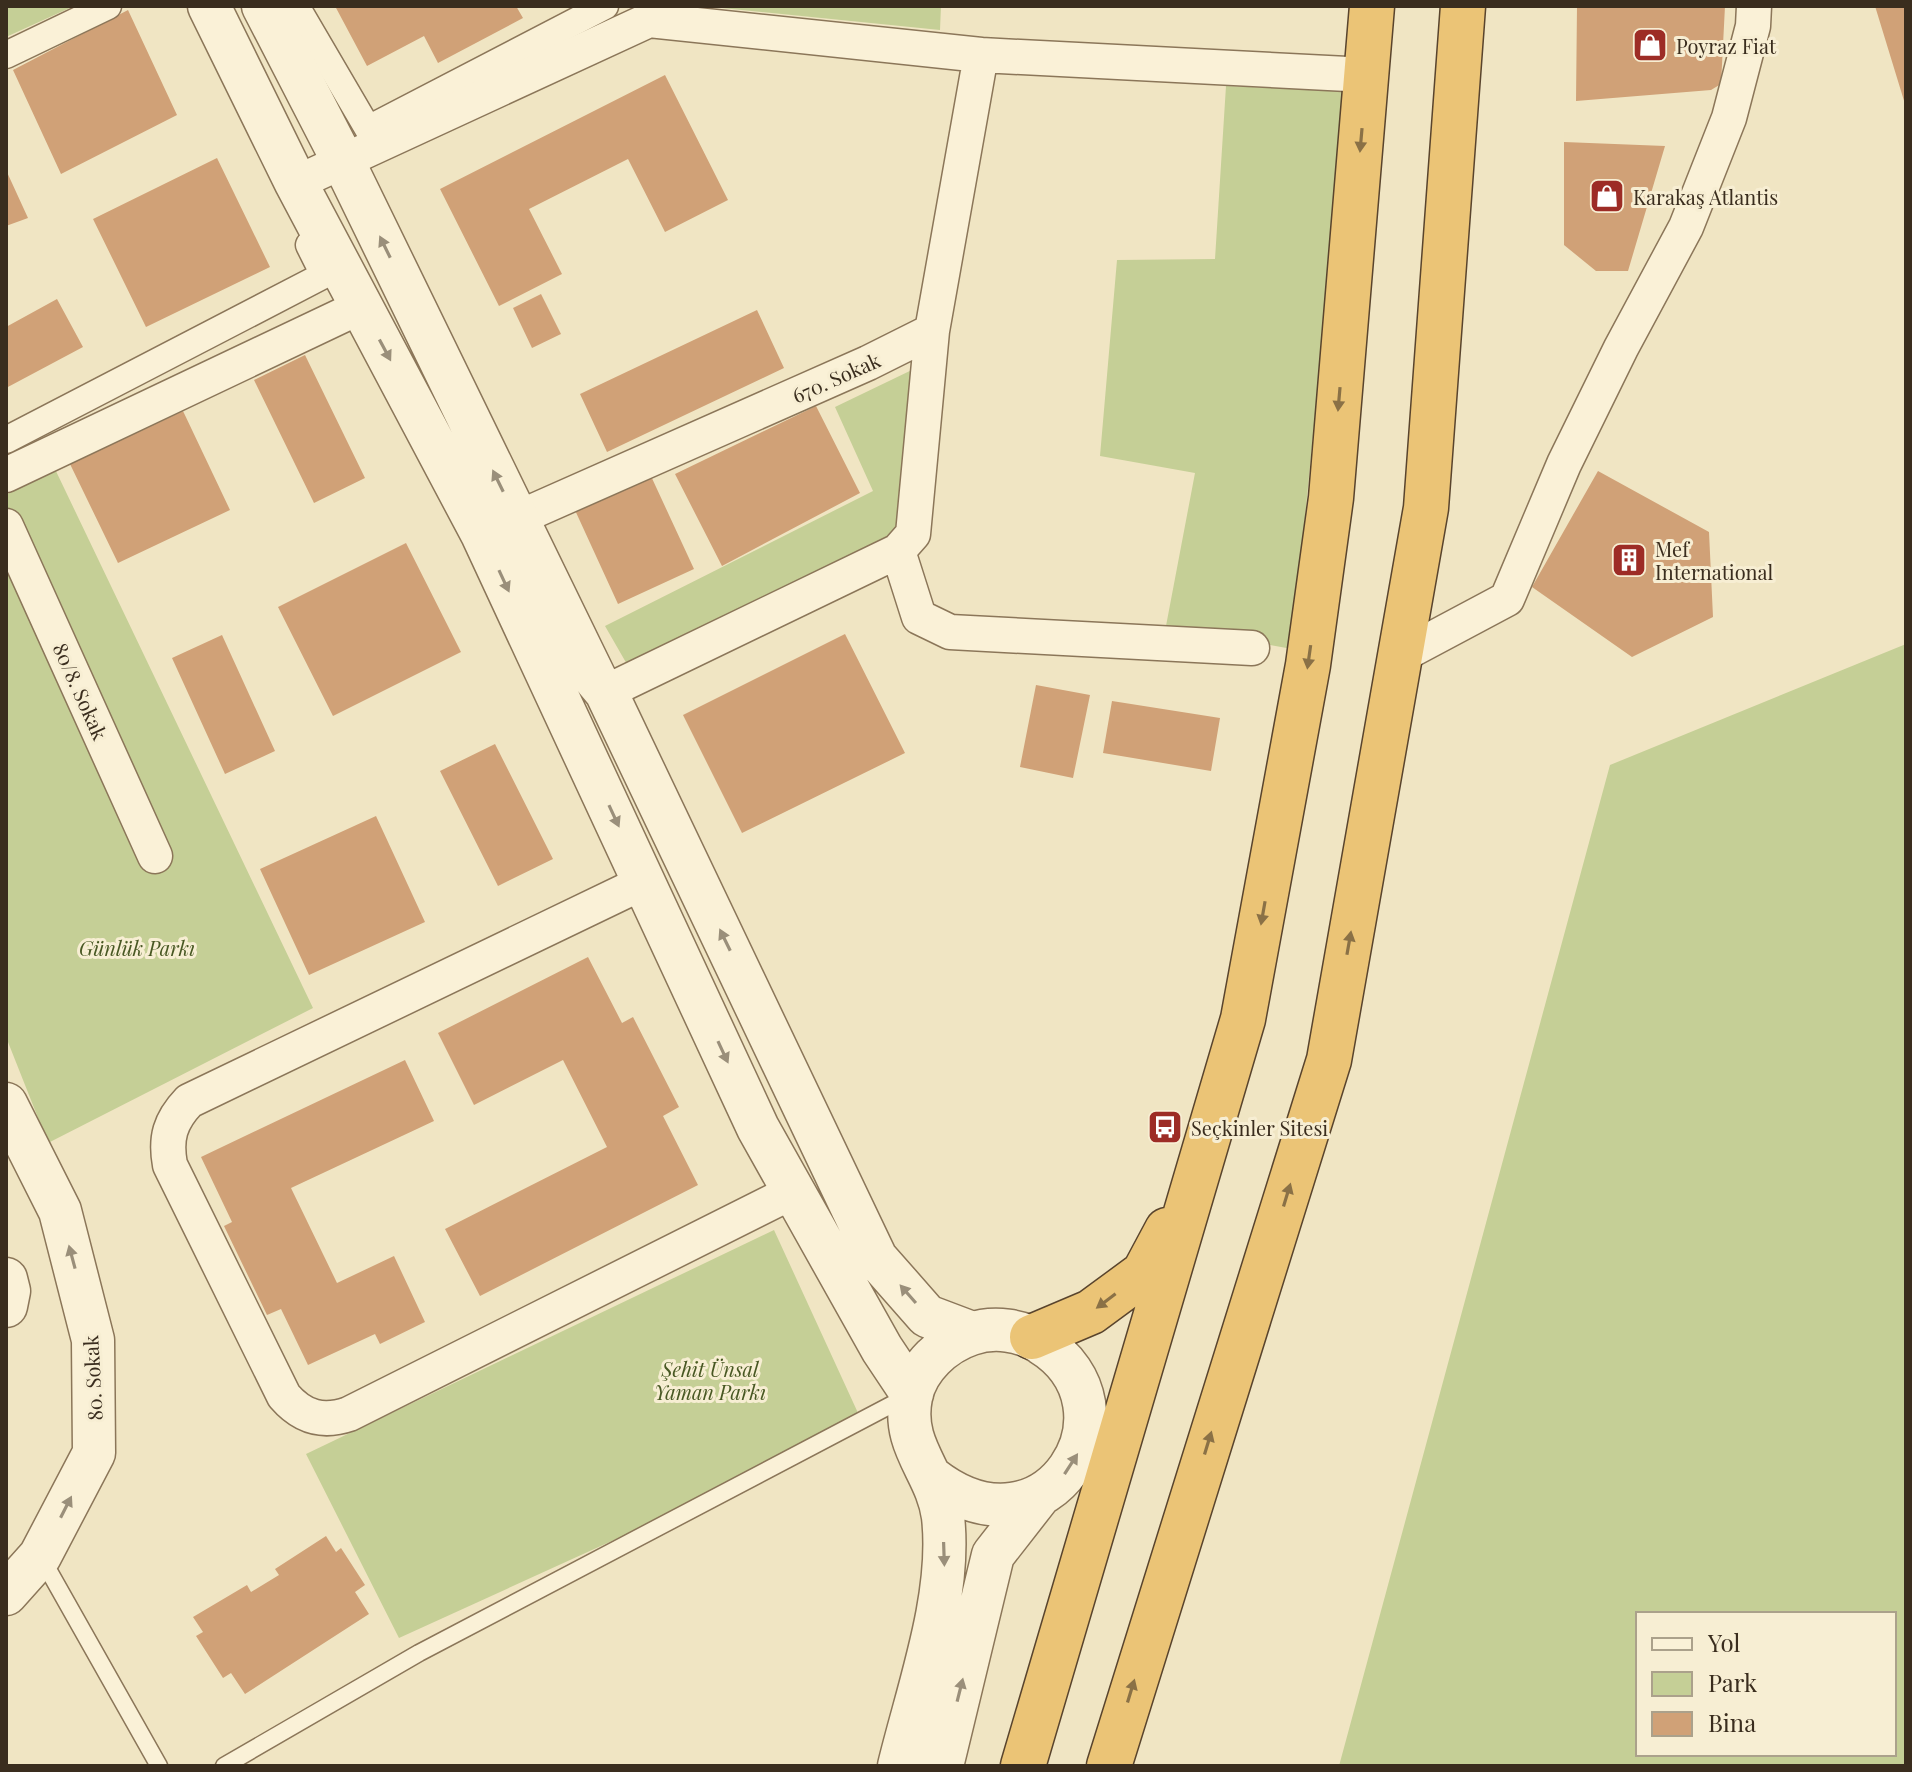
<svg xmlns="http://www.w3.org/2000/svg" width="1912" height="1772" font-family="'Playfair Display',serif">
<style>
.green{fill:#c5cf96;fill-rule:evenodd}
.building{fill:#d0a177}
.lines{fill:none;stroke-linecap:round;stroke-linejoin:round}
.service-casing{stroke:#8b7659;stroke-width:19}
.pedestrian-casing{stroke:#8b7659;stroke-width:29}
.minor-casing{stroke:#8b7659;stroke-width:37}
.tertiary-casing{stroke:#8b7659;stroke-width:45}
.trunk-casing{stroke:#59442d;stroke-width:47}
.service{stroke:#faf1d7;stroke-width:16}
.pedestrian{stroke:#faf1d7;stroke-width:26}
.minor{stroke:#faf1d7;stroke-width:34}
.tertiary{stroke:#faf1d7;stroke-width:42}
.trunk{stroke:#ebc476;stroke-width:44}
.oneway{fill:#8a7146}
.oneway2{fill:#9a8f7a}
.labels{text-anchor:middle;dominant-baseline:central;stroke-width:6;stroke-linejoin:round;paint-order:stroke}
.poi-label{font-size:20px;fill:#3a2d1e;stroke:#f7eed3;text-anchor:start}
.street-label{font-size:20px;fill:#3a2d1e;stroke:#f7eed3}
.park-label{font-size:20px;font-style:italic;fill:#485823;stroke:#f7eed3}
</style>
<rect width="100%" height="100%" fill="#f0e5c3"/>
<path class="green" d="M6 6H74L6 37Z
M702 6H941L940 30Z
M1226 86 1347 91 1292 649 1166 626 1195 473 1100 456 1117 260 1215 259Z
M916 368 901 522 887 539 628 666 605 626 873 491 835 407Z
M54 467 313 1008 48 1143 6 1037V495Z
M1906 644V1766H1339L1610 765ZM1894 1614V1754H1638V1614Z
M774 1230 864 1426 399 1638 306 1454Z"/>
<path class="building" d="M335 6H516L523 18 438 63 424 36 367 66Z
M1577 6H1725L1721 84 1711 90 1576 101Z
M1875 6H1906V104H1905Z
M128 10 177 115 61 174 13 70Z
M665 75 728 200 665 232 628 159 529 209 562 274 499 306 440 189Z
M1564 142 1665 146 1628 271H1596L1564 245Z
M217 158 270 267 146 327 93 219Z
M6 170 28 218 6 226Z
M541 294 561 334 532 348 513 308Z
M57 299 83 347 6 388V327Z
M757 310 784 368 607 452 580 394Z
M305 355 365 478 314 503 254 380Z
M816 406 860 493 722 566 675 474Z
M183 411 230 510 118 563 70 464Z
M1598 471 1709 532 1713 617 1632 657 1532 587Z
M650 474 694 569 618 604 574 508Z
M406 543 461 652 333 716 278 607Z
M845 634 905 753 742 833 683 715Z
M222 635 275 751 225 774 172 658Z
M1036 685 1090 695 1073 778 1020 767Z
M1112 701 1220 718 1211 771 1103 753Z
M495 744 553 859 498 886 440 771Z
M376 816 425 922 309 975 260 869Z
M588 957 622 1023 633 1017 679 1107 663 1116 698 1185 480 1296 445 1229 607 1147 563 1060 474 1105 438 1033Z
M405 1060 434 1121 291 1188 337 1283 394 1256 425 1322 380 1344 375 1334 308 1365 281 1309 267 1315 224 1226 232 1222 201 1157Z
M326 1536 336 1552 341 1548 365 1585 355 1592 369 1614 245 1694 231 1673 223 1678 196 1636 203 1632 193 1617 247 1585 251 1592 279 1575 275 1569Z"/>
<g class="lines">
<g class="service-casing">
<path id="service" d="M41 1557 159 1766
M224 1766 419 1653 908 1396"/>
</g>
<g class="pedestrian-casing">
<path id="pedestrian" d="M296 6 368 129 605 6
M6 55 108 6
M6 440 324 275 309 245"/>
</g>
<g class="minor-casing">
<path id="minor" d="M296 183 649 20 981 55
M6 475 362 306
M6 526 155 856
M493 529 868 363 932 331 981 55 1367 75
M898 551 919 617 950 632 1252 648
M1400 656 1507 599 1564 464 1621 348 1686 227 1729 118 1753 26 1754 6
M606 692 898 551 913 534 932 331
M644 882 189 1101C170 1121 165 1138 170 1165L284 1396C303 1418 323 1423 349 1414L794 1191"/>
</g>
<g class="tertiary-casing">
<path id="tertiary" d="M209 6 296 183 482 534 758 1128 882 1349 912 1394
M263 6 343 161 596 680 606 692 876 1258 927 1316 972 1333
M6 1104 60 1211 93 1340 94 1453 40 1556 6 1594
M6 1279 9 1291 6 1306
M899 1766C918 1688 952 1596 943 1517 937 1471 901 1447 911 1397 917 1367 944 1343 971 1334 994 1326 1022 1330 1041 1343 1145 1407 1048 1568 932 1478
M942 1766 993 1555 1039 1496"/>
</g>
<g class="trunk-casing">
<path id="trunk" d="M1032 1337 1091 1312 1144 1273 1167 1230
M1023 1766 1243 1019 1308 665 1331 498 1372 6
M1109 1766 1329 1060 1426 508 1463 6"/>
</g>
<use href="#service" class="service"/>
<use href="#pedestrian" class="pedestrian"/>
<use href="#minor" class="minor"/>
<use href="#tertiary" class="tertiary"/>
<use href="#trunk" class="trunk"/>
</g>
<defs><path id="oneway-solid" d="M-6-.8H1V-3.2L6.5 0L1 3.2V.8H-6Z" transform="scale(2)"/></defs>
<g class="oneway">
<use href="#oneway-solid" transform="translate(1361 140) rotate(95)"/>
<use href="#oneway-solid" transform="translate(1339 399) rotate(95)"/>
<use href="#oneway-solid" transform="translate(1309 657) rotate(98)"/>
<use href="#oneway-solid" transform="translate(1263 913) rotate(100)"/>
<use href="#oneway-solid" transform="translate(1349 943) rotate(-80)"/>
<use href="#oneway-solid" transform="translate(1287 1195) rotate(-73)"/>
<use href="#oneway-solid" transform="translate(1106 1301) rotate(143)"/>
<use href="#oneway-solid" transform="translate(1208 1443) rotate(-73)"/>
<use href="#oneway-solid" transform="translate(1131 1691) rotate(-73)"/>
</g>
<g class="oneway2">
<use href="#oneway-solid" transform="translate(385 247) rotate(-116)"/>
<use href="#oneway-solid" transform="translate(385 350) rotate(62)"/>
<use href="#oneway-solid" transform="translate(498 481) rotate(-116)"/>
<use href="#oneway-solid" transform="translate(504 581) rotate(65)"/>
<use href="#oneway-solid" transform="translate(614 816) rotate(65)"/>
<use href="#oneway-solid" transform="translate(725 940) rotate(-116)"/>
<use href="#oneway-solid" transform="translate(723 1052) rotate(65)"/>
<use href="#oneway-solid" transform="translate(72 1257) rotate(-105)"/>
<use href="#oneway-solid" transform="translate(908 1294) rotate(-131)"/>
<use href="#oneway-solid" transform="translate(1071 1464) rotate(-57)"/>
<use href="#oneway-solid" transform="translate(66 1507) rotate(-63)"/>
<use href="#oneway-solid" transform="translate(944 1554) rotate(88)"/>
<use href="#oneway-solid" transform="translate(960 1690) rotate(-76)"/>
</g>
<defs>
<g id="shop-square" transform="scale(1.8)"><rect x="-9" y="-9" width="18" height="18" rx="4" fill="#9d2c26" stroke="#f7eed3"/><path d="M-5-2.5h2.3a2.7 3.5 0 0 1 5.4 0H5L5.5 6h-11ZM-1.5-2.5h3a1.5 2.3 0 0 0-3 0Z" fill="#fff"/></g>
<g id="building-square" transform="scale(1.8)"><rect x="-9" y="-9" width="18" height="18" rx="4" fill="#9d2c26" stroke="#f7eed3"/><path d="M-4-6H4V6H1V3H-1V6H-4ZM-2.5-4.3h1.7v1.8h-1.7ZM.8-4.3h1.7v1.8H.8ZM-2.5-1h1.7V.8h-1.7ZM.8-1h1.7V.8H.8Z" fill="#fff"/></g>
<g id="bus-square" transform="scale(1.8)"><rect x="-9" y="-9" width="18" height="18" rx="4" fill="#9d2c26" stroke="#f7eed3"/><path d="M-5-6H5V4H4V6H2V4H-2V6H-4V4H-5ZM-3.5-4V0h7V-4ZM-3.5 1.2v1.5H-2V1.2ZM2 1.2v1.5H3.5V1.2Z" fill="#fff"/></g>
</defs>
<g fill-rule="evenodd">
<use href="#shop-square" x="1650" y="45"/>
<use href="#shop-square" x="1607" y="196"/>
<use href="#building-square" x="1629" y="560"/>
<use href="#bus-square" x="1165" y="1127"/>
</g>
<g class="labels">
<g class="poi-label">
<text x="1676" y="45">Poyraz Fiat</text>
<text x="1633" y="196">Karakaş Atlantis</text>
<text x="1655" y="548">Mef<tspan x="1655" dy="23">International</tspan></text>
<text x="1191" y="1127">Seçkinler Sitesi</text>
</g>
<g class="street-label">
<text transform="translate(836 377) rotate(-24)">670. Sokak</text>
<text transform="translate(81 691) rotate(66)">80/8. Sokak</text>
<text transform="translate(92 1378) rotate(-93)">80. Sokak</text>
</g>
<g class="park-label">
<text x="137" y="947">Günlük Parkı</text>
<text x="710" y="1368">Şehit Ünsal<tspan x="710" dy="23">Yaman Parkı</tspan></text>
</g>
</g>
<rect width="1912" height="1772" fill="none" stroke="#3a2d1e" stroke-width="16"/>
<rect x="1636" y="1612" width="260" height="144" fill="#f7eed3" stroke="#aba18b" stroke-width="2"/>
<rect x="1652" y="1638" width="40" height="12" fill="#faf1d7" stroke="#aba18b" stroke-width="2"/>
<text x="1708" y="1652" font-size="24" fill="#3a2d1e">Yol</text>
<rect x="1652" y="1672" width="40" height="24" fill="#c5cf96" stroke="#aba18b" stroke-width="2"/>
<text x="1708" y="1692" font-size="24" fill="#3a2d1e">Park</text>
<rect x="1652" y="1712" width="40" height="24" fill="#d0a177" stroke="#aba18b" stroke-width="2"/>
<text x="1708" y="1732" font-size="24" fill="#3a2d1e">Bina</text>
</svg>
